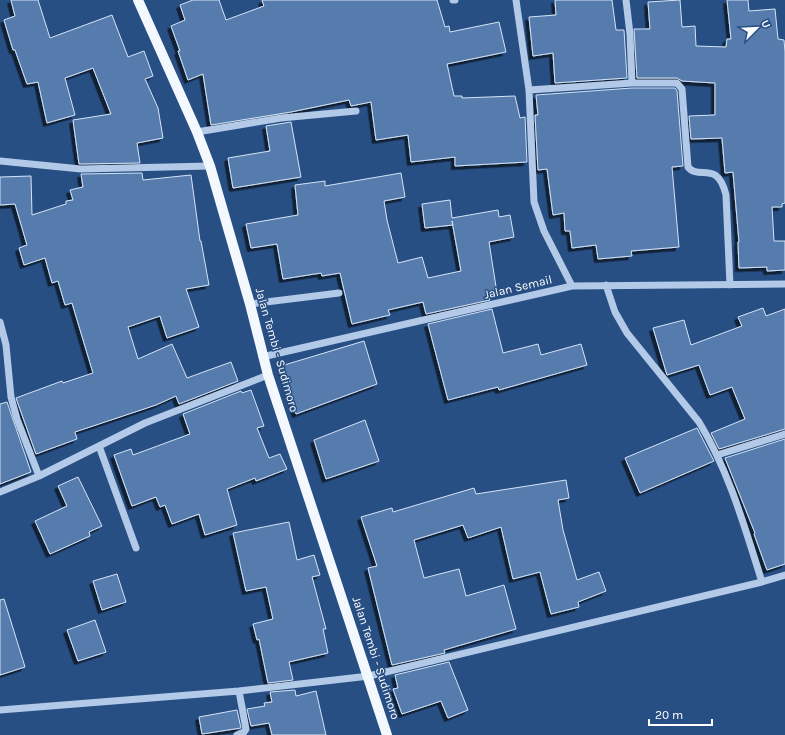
<svg xmlns="http://www.w3.org/2000/svg" width="785" height="735" font-family="Karla,sans-serif">
<style>
.building{fill:#557bad;stroke:#d5e4f6;filter:url(#shadow)}
.lines{fill:none;stroke-linecap:round;stroke-linejoin:round}
.minor{stroke:#b2c9e7;stroke-width:7}
.major{stroke:#f3f7fe;stroke-width:10}
.labels{text-anchor:middle;dominant-baseline:central;stroke-width:3;stroke-linejoin:round;paint-order:stroke}
.street-label{font-size:12px;fill:#fff;stroke:#284f84}
</style>
<defs>
<filter id="shadow"><feDropShadow dx="-3.5" dy="3.5" stdDeviation="0" flood-color="#0009"/></filter>
</defs>
<rect width="100%" height="100%" fill="#284f84"/>
<path class="building" d="M11 0H38L50 38 112 15 128 57 144 51 153 76 145 79 158 108 163 138 137 143 140 163 79 164 73 120 111 114 93 68 65 78 75 115 47 123 38 82 27 84 15 50H13L4 20 15 16Z
M193 0H219L226 20 264 6 262 0H437L445 27 449 26 450 32 499 22 506 52 447 64 454 96H462V98L515 96 520 118 525 117 527 162 455 166V157L411 162 408 135 376 140 371 102 351 106 349 100 291 112 211 125 203 74 188 80 178 51H180L171 26 185 20 180 5Z
M555 0H612L616 30H624L627 78 555 83 553 53 533 56 529 17 556 15Z
M680 0 682 27 695 26 696 46 726 47 727 39H731L727 0H748L749 11 775 9 778 39 784 40 785 52V203L782 204V207H772L774 241H785V270L767 271V267L739 268 738 242H739L733 172 725 173 722 138 691 139 689 116 715 115V83L682 81 677 78H637L634 29H650L648 2Z
M632 88H675L677 91 683 166 672 167 679 247 631 251 632 256 598 259 596 245 572 248 570 231H565L564 213 553 215 547 169 538 170 535 115H538L536 95Z
M291 122 301 177 233 188 228 158 270 151 266 126Z
M142 173 143 180 191 175 200 241H201L209 285 186 289 199 327 167 338 160 316 128 327 138 359 172 344 187 378 231 362 238 381 179 404 176 396 156 405 75 432 77 439 36 454 16 398 62 381 63 383 93 373 72 303 65 305 58 281 52 283 45 258 24 265 19 248 27 245 15 204 0 205V177L31 176 32 215 66 204V201L73 200 70 190 83 187 81 174Z
M401 173 405 197 384 201 387 220 398 263 422 257 428 278 461 271 452 221 453 225 425 228 422 204 450 200 452 218 498 210 499 217 510 215 514 237 489 242 497 293 488 295 490 300 426 314 423 302 388 310 390 315 352 324 340 273 322 276 321 273 283 279 277 244 251 248 246 224 298 215 295 185 325 181V186Z
M763 308 766 316 785 309V429L719 449 711 433 745 419 732 387 710 395 699 365 667 375 653 328 684 320 691 345 742 326 738 317Z
M492 309 503 353 538 344 541 355 581 344 587 365 499 390 498 387 448 400 428 324Z
M364 341 377 384 296 414 281 366Z
M251 390 264 426 257 428 269 458 280 454 287 469 256 481 255 478 227 489 237 525 205 535 199 514 172 524 165 505 160 507 156 497 132 506 114 455 131 449 133 455 190 434 183 414 241 391 242 393Z
M7 402 31 472 0 484V404Z
M365 420 379 461 326 479 314 440Z
M697 428 714 461 640 493 625 458Z
M785 439V564L767 570 754 534 755 533 725 458Z
M78 477 102 526 89 532 90 536 50 554 35 521 67 506 58 486Z
M566 480 569 498 558 500 563 530 577 580 599 572 606 591 578 602 579 607 551 614 540 572 513 579 501 527 468 538 463 525 414 540 424 578 459 569 466 596 504 585 516 629 444 650 445 653 392 665 368 568 377 566 361 517 392 508 393 512 474 488 476 494Z
M289 522 297 560 314 555 320 575 312 577 326 629H323L328 653 289 662 293 680 268 683 259 639 257 640 253 624 273 619 266 587 246 591 233 533Z
M117 574 126 602 102 610 93 581Z
M4 599 25 667 0 675V600Z
M95 620 106 652 78 661 67 630Z
M449 662 468 710 448 718 441 701 402 714 393 689 398 688 395 675Z
M295 690 296 696 316 691 326 735H272L269 723 251 726 247 709 265 706 264 703 272 702 270 692Z
M237 710 241 728 202 734 199 717Z"/>
<g class="lines">
<path class="minor" d="M453 0H455
M516 0 529 90 534 202 544 231 572 286
M632 83H677L682 89 688 167C699 181 717 159 726 195L730 285
M529 90 632 83 630 34 626 0
M197 132 281 118 356 111
M0 161 81 169 210 166
M606 285 615 312 627 333 699 422C729 471 745 528 762 582
M250 304 339 293
M0 322 6 345 11 397 17 419 39 476
M262 357 572 286 785 284
M99 446 136 548
M717 455 785 434
M0 492 39 476 145 423 268 375
M0 710 239 691 369 676 762 582 785 575
M237 735 244 732 246 729 239 691"/>
<path class="major" d="M138 0 197 132 210 166 250 304 268 375 387 735"/>
</g>
<g class="labels">
<g class="street-label">
<text transform="translate(518 287) rotate(-13)">Jalan Semail</text>
<text transform="translate(277 350) rotate(74)">Jalan Tembi - Sudimoro</text>
<text transform="translate(376 658) rotate(72)">Jalan Tembi - Sudimoro</text>
</g>
</g>
<g transform="translate(757 28) rotate(66)" stroke="#284f84" stroke-width="3" paint-order="stroke">
<path d="M0-3L7 15L0 10L-7 15Z" fill="#ffffff"/>
<text y="-6" font-size="11" font-weight="bold" text-anchor="middle" fill="#ffffff">U</text>
</g>
<path d="M649 719v6h63v-6" fill="none" stroke="#ffffff" stroke-width="2"/>
<text x="655" y="719" font-size="12" fill="#ffffff" stroke="#284f84" stroke-width="3" paint-order="stroke">20 m</text>
</svg>
